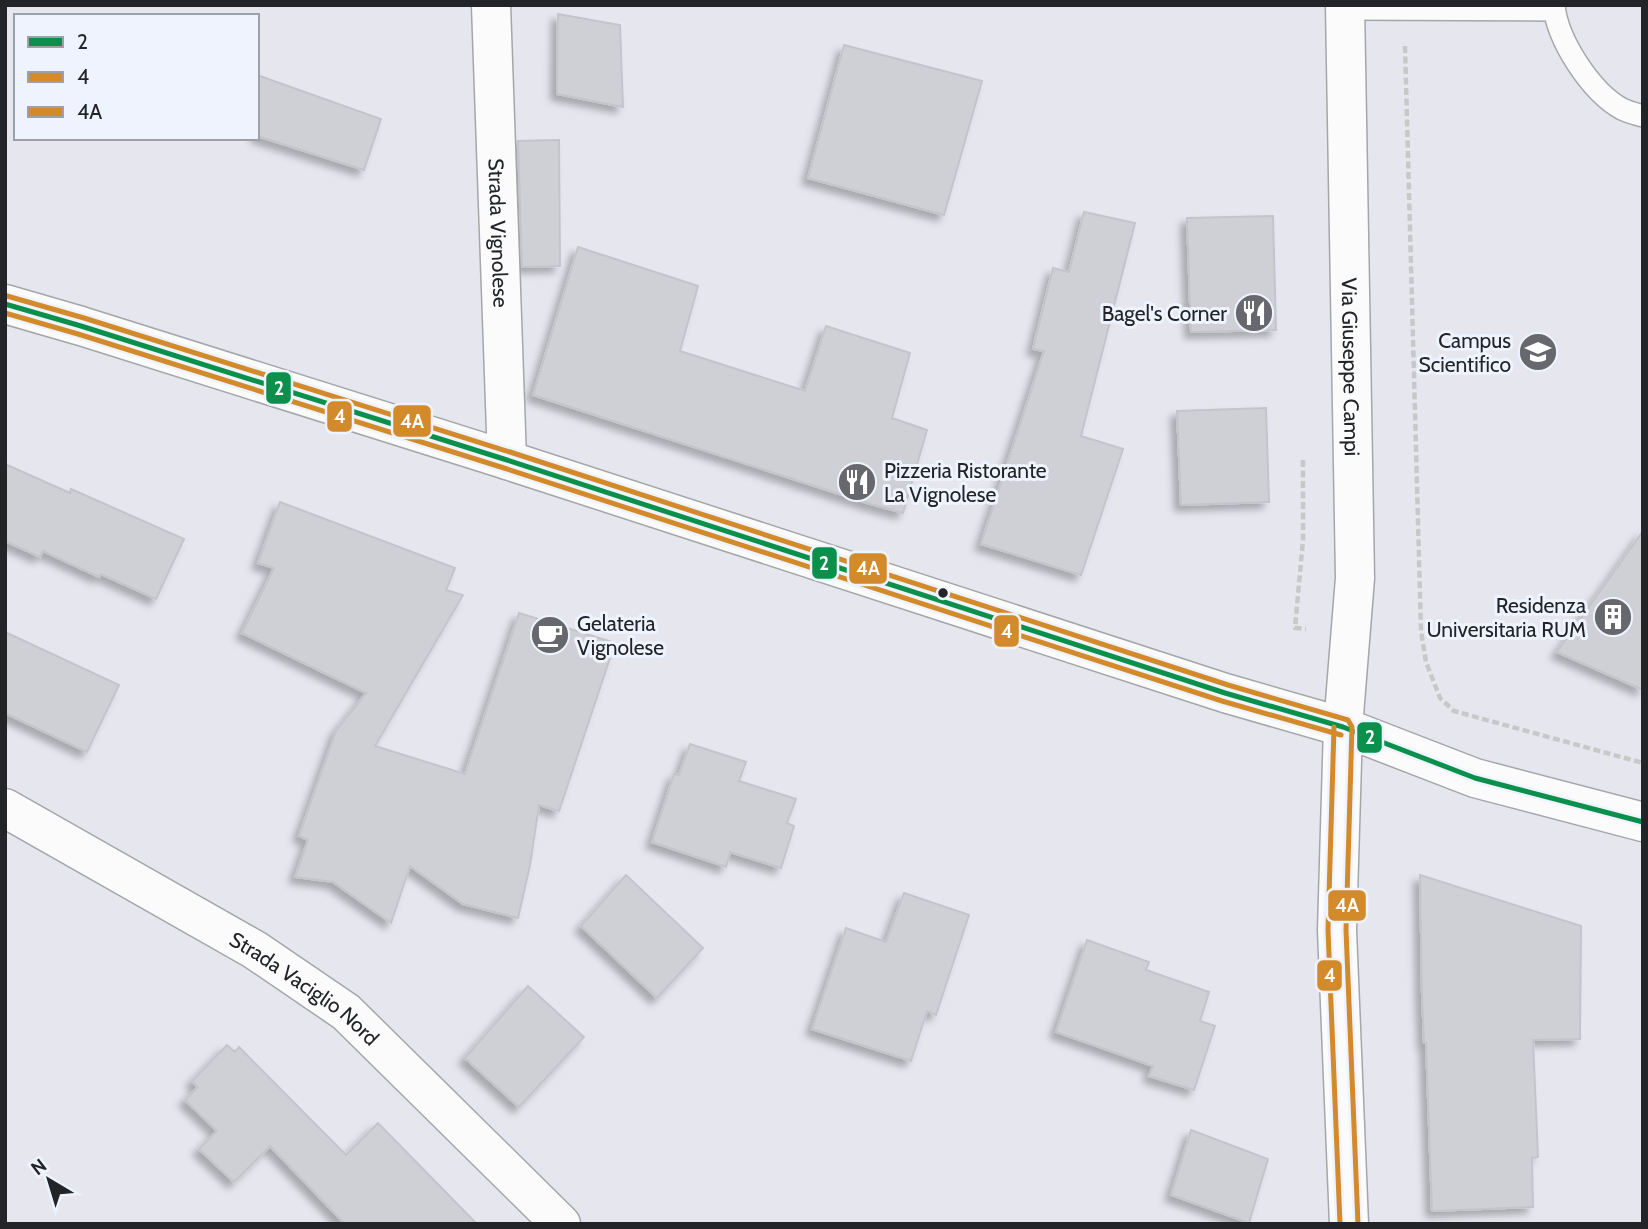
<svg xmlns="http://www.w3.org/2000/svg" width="1648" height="1229" font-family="Cabin,sans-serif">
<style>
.building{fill:#cfd0d5;stroke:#c4c5ca;stroke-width:2;filter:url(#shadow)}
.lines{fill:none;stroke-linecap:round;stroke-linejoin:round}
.service-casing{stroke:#a4a6aa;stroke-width:24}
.minor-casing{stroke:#a4a6aa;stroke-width:41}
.tertiary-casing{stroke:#a4a6aa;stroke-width:41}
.secondary-casing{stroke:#a4a6aa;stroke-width:41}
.path{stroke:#c8c8cb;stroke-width:4.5;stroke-dasharray:7 3.5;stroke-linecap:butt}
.service{stroke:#fbfbfc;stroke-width:21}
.minor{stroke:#fbfbfc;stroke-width:38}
.tertiary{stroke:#fbfbfc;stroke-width:38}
.secondary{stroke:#fbfbfc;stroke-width:38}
.bus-1-casing{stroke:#eff3fe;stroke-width:10}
.bus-2-casing{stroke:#eff3fe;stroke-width:10}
.bus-3-casing{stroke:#eff3fe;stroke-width:10}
.bus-1{stroke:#0a904b;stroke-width:5}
.bus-2{stroke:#d38a2a;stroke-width:5}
.bus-3{stroke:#d38a2a;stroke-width:5}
.bus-dot{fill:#222428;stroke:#eff3fe;stroke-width:2.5}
.labels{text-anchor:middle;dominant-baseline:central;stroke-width:6;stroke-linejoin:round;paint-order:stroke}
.street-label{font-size:21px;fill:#222428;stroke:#eff3fe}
.poi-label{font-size:21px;fill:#222428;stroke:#eff3fe;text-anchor:end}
.line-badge{stroke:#eff3fe;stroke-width:2.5}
.badge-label{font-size:19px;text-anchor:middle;font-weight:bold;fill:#fff}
</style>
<defs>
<filter id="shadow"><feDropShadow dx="-6" dy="6" stdDeviation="3.5" flood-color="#0004"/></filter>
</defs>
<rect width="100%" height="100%" fill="#e6e7ee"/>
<path class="building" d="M558 14 620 25 623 107 557 94Z
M844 45 982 81 944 215 808 178Z
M257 75 381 119 364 170 257 136Z
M559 140 560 266 522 267 518 141Z
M1084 212 1135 223 1081 436 1123 449 1081 575 981 544 1044 351 1033 349 1053 268 1069 272Z
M1273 216 1276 330 1191 332 1187 218Z
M578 247 698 286 680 351 805 391 826 326 910 353 892 418 927 430 903 513 867 503 533 395Z
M1266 408 1269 502 1181 505 1177 411Z
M5 464 70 493 71 489 184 539 156 599 101 574 99 577 43 551 40 557 5 541Z
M280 502 455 568 446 590 463 595 375 746 465 774 519 613 615 643 559 811 539 805 530 865 518 918 463 904 410 866 391 923 333 882 295 877 308 840 299 836 336 731 366 693 242 633 274 568 258 563Z
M1643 531V690L1557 652Z
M5 632 119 685 87 752 5 713Z
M690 744 746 762 739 781 796 799 787 823 794 826 781 868 730 852 726 867 652 842 674 774 679 775Z
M626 875 703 948 657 998 581 926Z
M1420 875 1581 926 1580 1039 1533 1040 1538 1157 1532 1158 1533 1207 1432 1211 1426 1043H1424L1422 994Z
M904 893 969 915 936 1015 927 1011 911 1061 812 1029 846 928 886 942Z
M1087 940 1149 962 1146 970 1209 992 1200 1021 1215 1026 1194 1090 1149 1076 1153 1066 1056 1032Z
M528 986 584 1037 519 1107 465 1058Z
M227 1045 235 1052 239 1047 346 1155 378 1123 477 1224H345L270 1146 234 1182 199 1149 217 1131 185 1100 198 1087 192 1081Z
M1191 1130 1268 1159 1249 1223 1171 1195Z"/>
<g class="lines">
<g class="service-casing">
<path id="service" d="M1554 5C1557 40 1591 92 1622 109 1628 112 1636 114 1643 116
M1345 9 1554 10"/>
</g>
<g class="minor-casing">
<g id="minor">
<path id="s1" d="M491 5 507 460"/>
<path id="s2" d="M5 808 255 950 346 1012 561 1224"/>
</g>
</g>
<g class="tertiary-casing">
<g id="tertiary">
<path id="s3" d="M1345 5 1355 578 1343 727 1337 930 1349 1224"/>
</g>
</g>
<g class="secondary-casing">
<path id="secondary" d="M5 304 81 326 507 460 1225 693 1343 727 1475 778 1643 822"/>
</g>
<path class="path" d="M1405 46 1421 631 1426 662 1440 698 1454 711 1643 763
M1303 460V540L1295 628 1306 629"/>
<use href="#service" class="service"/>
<use href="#minor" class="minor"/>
<use href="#tertiary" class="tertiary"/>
<use href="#secondary" class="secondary"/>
<g class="bus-1-casing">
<path id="bus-1" d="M5 304 81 326 507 460 1225 693 1343 727 1475 778 1643 822"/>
</g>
<g class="bus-2-casing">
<path id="bus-2" d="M5 313 78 334 504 468 1222 701 1341 735
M1334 727 1328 930 1340 1224"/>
</g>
<g class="bus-3-casing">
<path id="bus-3" d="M7 296 84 318 510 452 1228 685 1348 720 1352 727 1346 930 1358 1224"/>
</g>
<use href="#bus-1" class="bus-1"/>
<use href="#bus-2" class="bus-2"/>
<use href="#bus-3" class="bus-3"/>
</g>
<defs>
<g id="restaurant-disc" transform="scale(2.0125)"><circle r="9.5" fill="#67686d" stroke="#eff3fe"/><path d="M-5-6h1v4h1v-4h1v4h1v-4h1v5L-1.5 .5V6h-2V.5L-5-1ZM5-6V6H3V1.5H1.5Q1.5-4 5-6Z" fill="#fff"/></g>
<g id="university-disc" transform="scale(2.0125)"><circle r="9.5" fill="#67686d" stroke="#eff3fe"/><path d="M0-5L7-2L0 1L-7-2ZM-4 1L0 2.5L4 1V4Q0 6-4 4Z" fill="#fff"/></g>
<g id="building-disc" transform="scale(2.0125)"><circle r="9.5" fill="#67686d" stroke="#eff3fe"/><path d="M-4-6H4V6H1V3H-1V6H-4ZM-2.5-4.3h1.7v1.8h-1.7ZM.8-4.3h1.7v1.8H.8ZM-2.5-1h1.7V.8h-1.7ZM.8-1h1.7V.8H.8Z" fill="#fff"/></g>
<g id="cafe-disc" transform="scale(2.0125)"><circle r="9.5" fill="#67686d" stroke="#eff3fe"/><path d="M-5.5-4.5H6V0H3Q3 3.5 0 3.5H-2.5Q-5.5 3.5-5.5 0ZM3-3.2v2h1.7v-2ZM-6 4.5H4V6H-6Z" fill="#fff"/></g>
</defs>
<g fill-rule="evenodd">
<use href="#restaurant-disc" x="1254" y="313"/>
<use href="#university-disc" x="1538" y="352"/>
<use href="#restaurant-disc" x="857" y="482"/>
<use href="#building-disc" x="1613" y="617"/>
<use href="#cafe-disc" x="550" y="635"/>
</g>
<circle class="bus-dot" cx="943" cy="593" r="6"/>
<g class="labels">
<g class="street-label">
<text stroke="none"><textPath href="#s1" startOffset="228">Strada Vignolese</textPath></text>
<text stroke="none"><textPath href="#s3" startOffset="362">Via Giuseppe Campi</textPath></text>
<text stroke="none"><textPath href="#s2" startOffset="350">Strada Vaciglio Nord</textPath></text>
</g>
<g class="poi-label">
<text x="1227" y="313">Bagel's Corner</text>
<text x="1511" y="340">Campus<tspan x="1511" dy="24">Scientifico</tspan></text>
<text x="884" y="470" text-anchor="start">Pizzeria Ristorante<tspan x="884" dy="24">La Vignolese</tspan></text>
<text x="1586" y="605">Residenza<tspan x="1586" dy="24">Universitaria RUM</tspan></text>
<text x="577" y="623" text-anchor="start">Gelateria<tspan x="577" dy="24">Vignolese</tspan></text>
</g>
</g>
<g class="line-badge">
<rect x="265" y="371" width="27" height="34" rx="7" fill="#0a904b"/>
<rect x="326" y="400" width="27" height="33" rx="7" fill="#d38a2a"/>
<rect x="392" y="404" width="40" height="34" rx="7" fill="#d38a2a"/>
<rect x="811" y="546" width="27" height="34" rx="7" fill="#0a904b"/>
<rect x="848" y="552" width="40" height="33" rx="7" fill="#d38a2a"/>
<rect x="993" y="614" width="27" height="34" rx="7" fill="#d38a2a"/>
<rect x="1356" y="721" width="27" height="33" rx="7" fill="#0a904b"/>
<rect x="1327" y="889" width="40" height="33" rx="7" fill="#d38a2a"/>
<rect x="1316" y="959" width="27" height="33" rx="7" fill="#d38a2a"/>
</g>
<g class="badge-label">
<text x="279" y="395">2</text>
<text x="340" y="423">4</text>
<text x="412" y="428">4A</text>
<text x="824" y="570">2</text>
<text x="868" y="575">4A</text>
<text x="1007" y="638">4</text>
<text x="1370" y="744">2</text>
<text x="1347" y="912">4A</text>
<text x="1330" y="982">4</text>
</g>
<rect width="1648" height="1229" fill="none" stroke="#222428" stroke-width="14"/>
<rect x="14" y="14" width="245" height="126" fill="#eff3fe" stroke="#9da0a8" stroke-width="2"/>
<rect x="28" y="37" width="35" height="10" fill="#0a904b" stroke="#9da0a8" stroke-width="2"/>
<text x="77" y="49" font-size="21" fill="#222428">2</text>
<rect x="28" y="72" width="35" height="10" fill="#d38a2a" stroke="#9da0a8" stroke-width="2"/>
<text x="77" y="84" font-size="21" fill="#222428">4</text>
<rect x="28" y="107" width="35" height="10" fill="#d38a2a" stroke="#9da0a8" stroke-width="2"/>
<text x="77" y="119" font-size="21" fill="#222428">4A</text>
<g transform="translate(49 1180) rotate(322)" stroke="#eff3fe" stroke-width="5" paint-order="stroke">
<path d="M0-5L12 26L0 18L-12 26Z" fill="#222428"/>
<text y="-10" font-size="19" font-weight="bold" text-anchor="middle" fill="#222428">N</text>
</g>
</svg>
